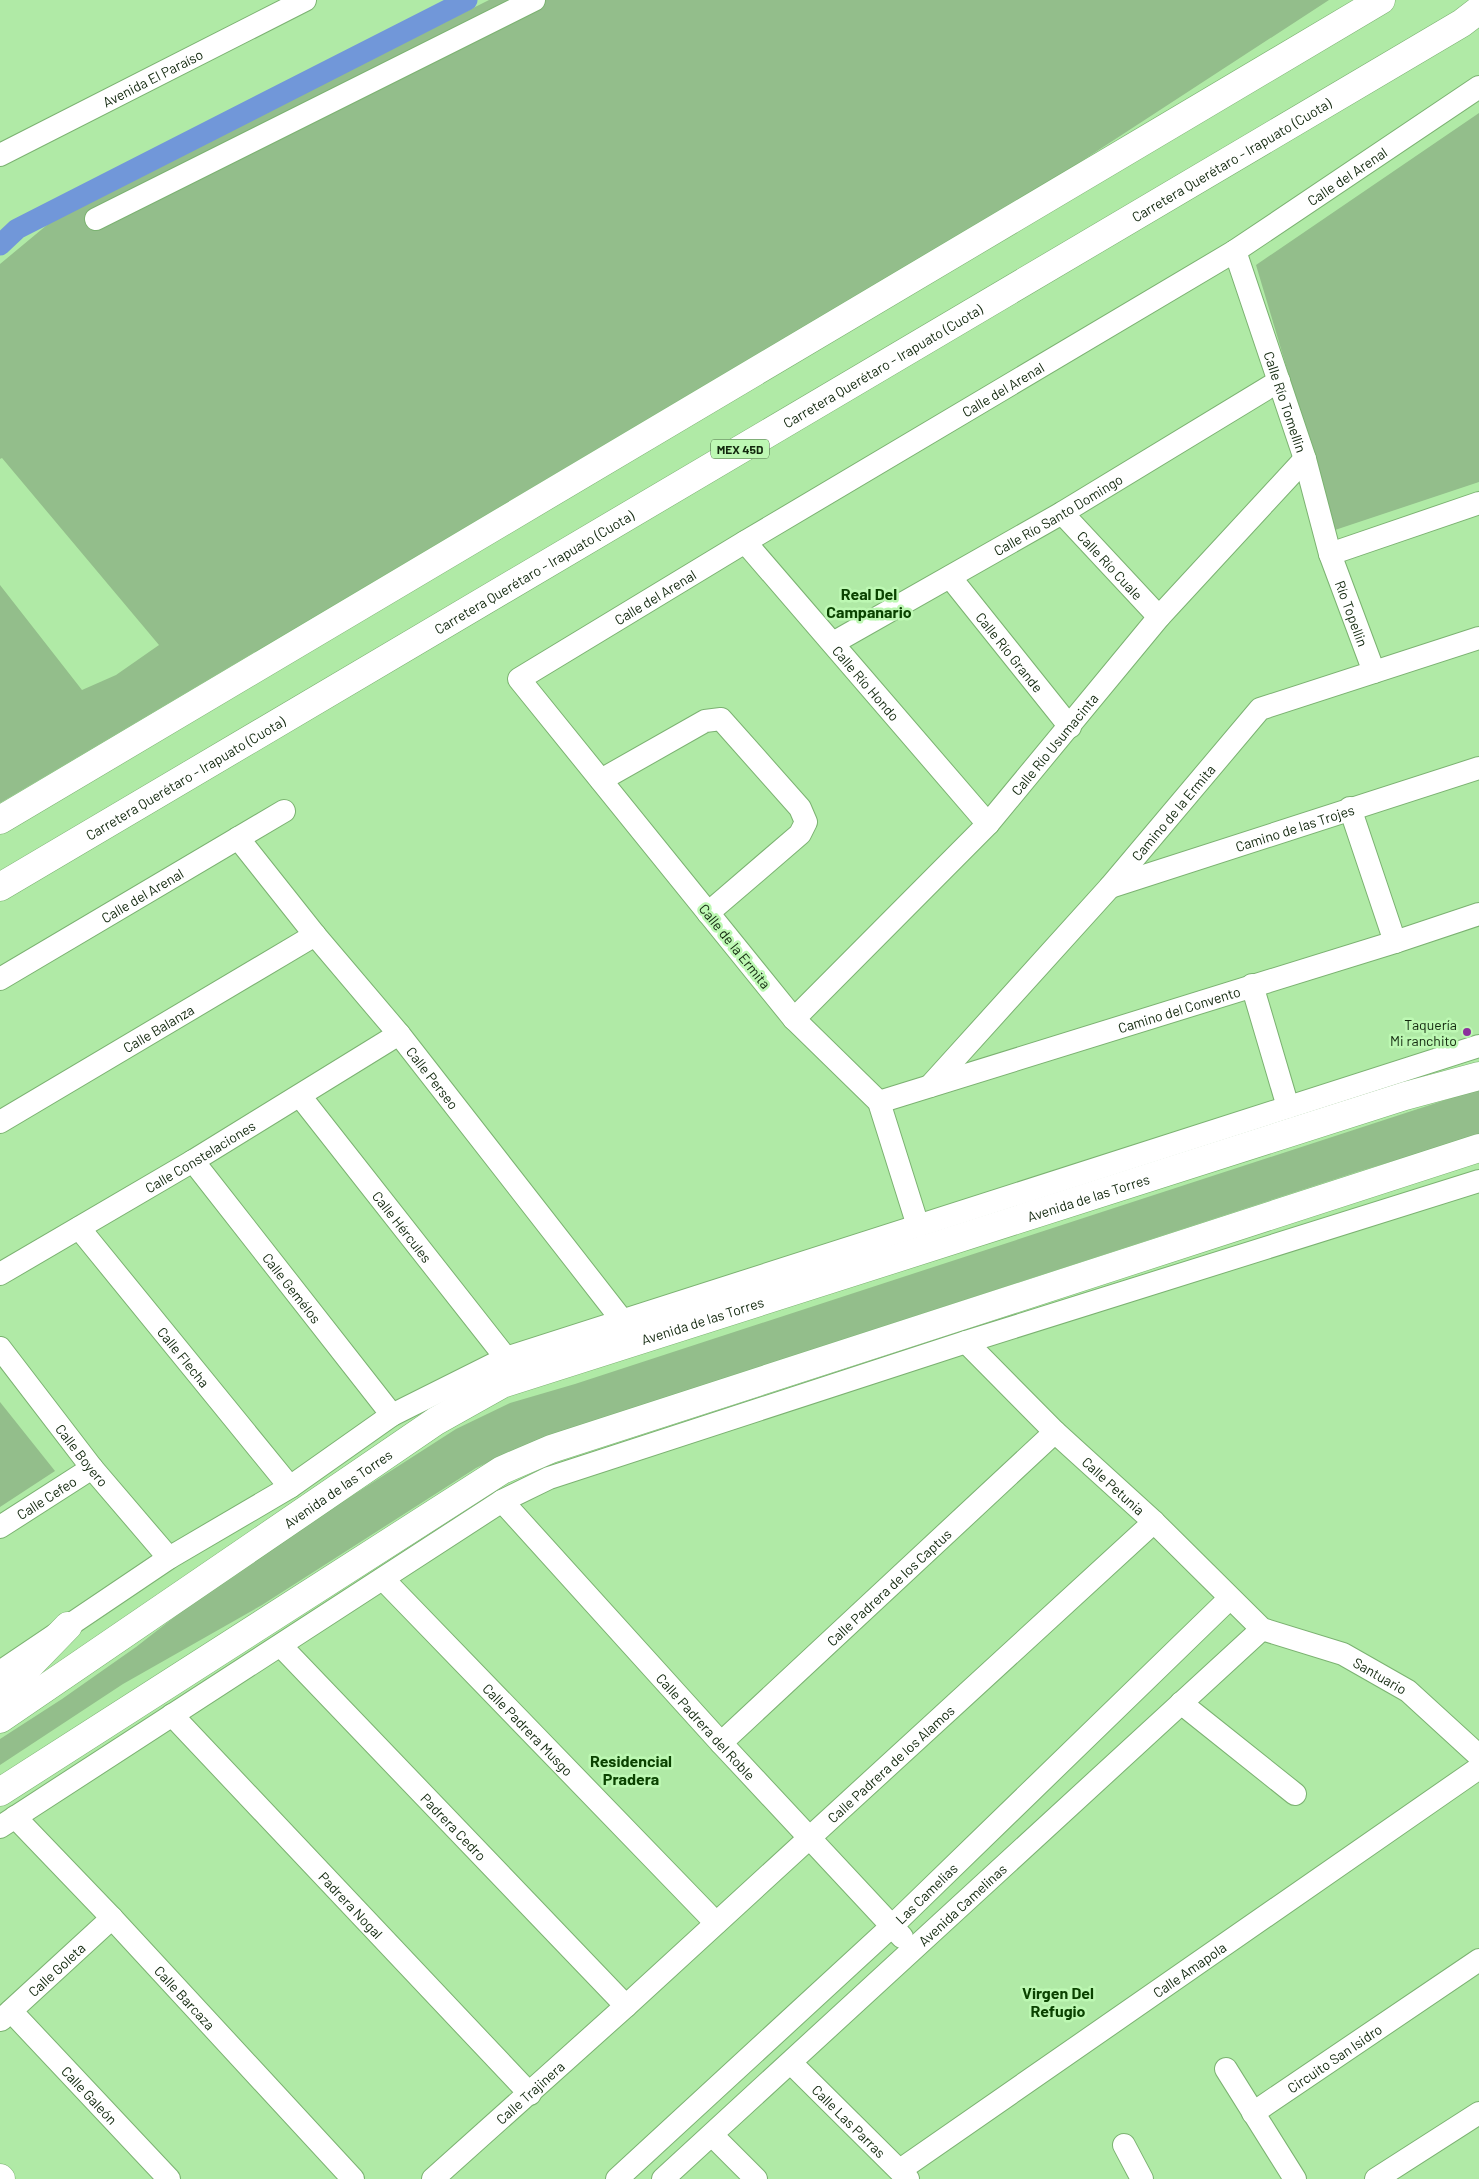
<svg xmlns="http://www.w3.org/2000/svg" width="1479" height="2179" font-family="Barlow,sans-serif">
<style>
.green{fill:#93be8b}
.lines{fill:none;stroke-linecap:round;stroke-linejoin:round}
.canal{stroke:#7197d9;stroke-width:21}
.minor-casing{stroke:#7bb271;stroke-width:24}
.major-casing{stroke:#7bb271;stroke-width:29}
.highway-casing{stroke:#7bb271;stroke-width:29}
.minor{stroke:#fff;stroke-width:22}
.major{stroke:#fff;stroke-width:28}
.highway{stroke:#fff;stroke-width:28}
.poi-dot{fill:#8b309c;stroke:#bdf8b3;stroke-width:2}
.labels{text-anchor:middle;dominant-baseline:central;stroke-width:5;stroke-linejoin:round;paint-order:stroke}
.shield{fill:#bdf8b3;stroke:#45663f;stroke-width:1}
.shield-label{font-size:12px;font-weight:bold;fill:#11270d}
.street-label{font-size:14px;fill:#11270d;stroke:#bdf8b3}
.poi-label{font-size:14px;fill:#11270d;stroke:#bdf8b3;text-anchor:end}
.quarter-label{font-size:16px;font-weight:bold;fill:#0a4200;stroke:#bdf8b3}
</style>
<rect width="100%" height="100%" fill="#b0eaa6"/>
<path class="green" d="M489 0H1329L1071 168 0 803V585L82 690 116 675 159 645 2 458 0 459V264L53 220Z
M1479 113V482L1335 530 1256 265Z
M1479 1089V1135L1360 1171 740 1373 518 1448 476 1468 262 1605 123 1684 0 1765V1739L62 1699 136 1647 227 1576 456 1429 510 1403 575 1384Z
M0 1402 55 1471 0 1507Z"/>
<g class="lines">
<path class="canal" d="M0 245 17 229 467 0"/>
<g class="minor-casing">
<g id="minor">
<path id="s1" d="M0 155 305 0"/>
<path d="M96 219 534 0"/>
<path id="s2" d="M1235 251 1305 459 1330 554 1374 672"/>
<path id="s3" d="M1062 513 1159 617"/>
<path id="s4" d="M745 542 988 824"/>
<path d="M1330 554 1479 503"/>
<path id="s5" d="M950 577 1070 727"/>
<path id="s6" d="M833 643 1062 513 1279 381"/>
<path d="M601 780 705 721 721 719 800 808 806 822 800 834 708 913"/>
<path d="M1350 808 1395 942"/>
<path id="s7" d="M238 838 315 935 399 1034 622 1320"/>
<path id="s8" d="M1110 887 1479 768"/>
<path id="s9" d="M0 979 284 811"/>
<path d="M1252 985 1288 1107"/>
<path id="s10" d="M794 1019 988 824 1159 617 1305 459"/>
<path id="s11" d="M930 1086 1109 888 1260 709 1479 638"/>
<path id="s12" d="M300 1096 506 1358"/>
<path id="s13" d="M879 1102 1395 942 1479 914"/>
<path id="s14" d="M0 1122 315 935"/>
<path id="s15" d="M193 1161 392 1415"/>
<path id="s16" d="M918 1226 879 1102 794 1019 519 679 745 542 1235 251 1479 87"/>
<path id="s17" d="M79 1228 290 1487"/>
<path id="s18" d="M0 1274 193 1161 399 1034"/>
<path id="s19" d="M966 1342 1055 1432 1154 1522 1262 1629 1343 1654 1408 1691 1479 1756"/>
<path id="s20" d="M0 1348 92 1468 169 1558"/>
<path id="s21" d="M502 1501 721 1743 902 1937"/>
<path id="s22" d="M0 1527 92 1468"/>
<path id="s23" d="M383 1579 716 1923"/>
<path id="s24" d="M281 1646 626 2006"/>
<path d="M0 1672 169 1558 290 1487 392 1415 506 1358 1479 1046"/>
<path d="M1181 1703 1295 1794"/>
<path id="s25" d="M172 1715 530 2094"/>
<path id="s26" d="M721 1743 1055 1432"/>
<path id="s27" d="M15 1817 112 1918 353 2179"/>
<path d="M0 1827 502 1501 549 1478 966 1342 1479 1181"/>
<path id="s28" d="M11 2011 169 2179"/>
<path id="s29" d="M1 2020 112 1918"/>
<path id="s30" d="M791 2063 908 2179"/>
<path d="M1226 2069 1295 2179"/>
<path id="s31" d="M1253 2113 1479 1960"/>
<path d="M712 2135 756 2179"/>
<path d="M1124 2145 1142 2179"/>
<path id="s32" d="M900 2170 1479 1768"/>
<path id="s33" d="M433 2179 626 2006 1154 1522"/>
<path id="s34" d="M617 2179 892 1926 1229 1599"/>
<path id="s35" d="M663 2179 1262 1629"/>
<path d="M1376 2179 1479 2113"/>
</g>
</g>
<g class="major-casing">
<g id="major">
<path d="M0 1696 68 1626"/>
<path id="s36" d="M0 1719 436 1421 502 1384 1405 1096 1479 1076"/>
<path d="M0 1792 502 1470 551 1449 1479 1148"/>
<path d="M0 2178 1 2179"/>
</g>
</g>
<g class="highway-casing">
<g id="highway">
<path d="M0 820 1381 0"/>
<path id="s37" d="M0 887 1462 23 1479 10"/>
</g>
</g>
<use href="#minor" class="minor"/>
<use href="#major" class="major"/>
<use href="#highway" class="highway"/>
</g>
<circle class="poi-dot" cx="1467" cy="1032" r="5"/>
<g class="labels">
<rect class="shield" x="711" y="439.5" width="58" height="19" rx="4"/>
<g class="shield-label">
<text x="740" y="449">MEX 45D</text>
</g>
<g class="street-label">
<text stroke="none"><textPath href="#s1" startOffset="171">Avenida El Paraíso</textPath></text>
<text stroke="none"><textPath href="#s37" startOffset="1430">Carretera Querétaro - Irapuato (Cuota)</textPath></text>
<text stroke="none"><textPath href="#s16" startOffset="1655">Calle del Arenal</textPath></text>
<text stroke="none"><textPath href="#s37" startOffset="1025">Carretera Querétaro - Irapuato (Cuota)</textPath></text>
<text stroke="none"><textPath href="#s16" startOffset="1250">Calle del Arenal</textPath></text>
<text stroke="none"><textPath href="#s2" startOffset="159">Calle Río Tomellin</textPath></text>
<text stroke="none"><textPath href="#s6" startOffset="259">Calle Río Santo Domingo</textPath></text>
<text stroke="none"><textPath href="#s3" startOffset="71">Calle Río Cuale</textPath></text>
<text stroke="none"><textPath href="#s37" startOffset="620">Carretera Querétaro - Irapuato (Cuota)</textPath></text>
<text stroke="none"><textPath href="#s16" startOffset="845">Calle del Arenal</textPath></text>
<text stroke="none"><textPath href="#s2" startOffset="381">Río Topellin</textPath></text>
<text stroke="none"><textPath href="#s5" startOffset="96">Calle Río Grande</textPath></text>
<text stroke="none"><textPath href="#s4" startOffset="186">Calle Río Hondo</textPath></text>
<text stroke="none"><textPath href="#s10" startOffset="379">Calle Río Usumacinta</textPath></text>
<text stroke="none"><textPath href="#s37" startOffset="215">Carretera Querétaro - Irapuato (Cuota)</textPath></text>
<text stroke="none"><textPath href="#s11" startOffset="366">Camino de la Ermita</textPath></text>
<text stroke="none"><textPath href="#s8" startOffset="194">Camino de las Trojes</textPath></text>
<text stroke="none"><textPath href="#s9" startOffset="165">Calle del Arenal</textPath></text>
<text transform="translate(735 946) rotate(51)">Calle de la Ermita</text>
<text stroke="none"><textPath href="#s13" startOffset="314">Camino del Convento</textPath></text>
<text stroke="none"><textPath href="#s14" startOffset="184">Calle Balanza</textPath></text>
<text stroke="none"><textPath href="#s7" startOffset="309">Calle Perseo</textPath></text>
<text stroke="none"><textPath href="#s18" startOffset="232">Calle Constelaciones</textPath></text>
<text stroke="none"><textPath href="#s36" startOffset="1219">Avenida de las Torres</textPath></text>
<text stroke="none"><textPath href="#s12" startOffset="166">Calle Hércules</textPath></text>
<text stroke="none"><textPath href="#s15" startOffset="161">Calle Gemélos</textPath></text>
<text stroke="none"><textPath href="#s36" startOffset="814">Avenida de las Torres</textPath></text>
<text stroke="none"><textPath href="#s17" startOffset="166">Calle Flecha</textPath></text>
<text stroke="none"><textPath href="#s20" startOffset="135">Calle Boyero</textPath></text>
<text stroke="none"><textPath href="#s19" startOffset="206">Calle Petunia</textPath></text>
<text stroke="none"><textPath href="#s36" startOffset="409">Avenida de las Torres</textPath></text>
<text stroke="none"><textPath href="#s22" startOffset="55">Calle Cefeo</textPath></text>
<text stroke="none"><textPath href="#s26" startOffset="229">Calle Padrera de los Captus</textPath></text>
<text stroke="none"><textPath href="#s19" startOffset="540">Santuario</textPath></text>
<text stroke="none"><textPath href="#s21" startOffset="304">Calle Padrera del Roble</textPath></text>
<text stroke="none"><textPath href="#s23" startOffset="209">Calle Padrera Musgo</textPath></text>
<text stroke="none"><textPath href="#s33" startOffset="618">Calle Padrera de los Alamos</textPath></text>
<text stroke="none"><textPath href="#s24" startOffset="250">Padrera Cedro</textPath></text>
<text stroke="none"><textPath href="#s34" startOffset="421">Las Camelias</textPath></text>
<text stroke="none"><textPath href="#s35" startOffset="406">Avenida Camelinas</textPath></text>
<text stroke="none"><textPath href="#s25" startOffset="261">Padrera Nogal</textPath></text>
<text stroke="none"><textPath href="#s32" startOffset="352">Calle Amapola</textPath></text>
<text stroke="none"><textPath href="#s29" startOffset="75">Calle Goleta</textPath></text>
<text stroke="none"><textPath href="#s27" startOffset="248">Calle Barcaza</textPath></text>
<text stroke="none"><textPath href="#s31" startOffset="98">Circuito San Isidro</textPath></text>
<text stroke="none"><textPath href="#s33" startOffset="130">Calle Trajinera</textPath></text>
<text stroke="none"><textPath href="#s28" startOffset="115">Calle Galeón</textPath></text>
<text stroke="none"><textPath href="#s30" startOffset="82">Calle Las Parras</textPath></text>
</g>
<g class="poi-label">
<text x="1457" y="1024">Taquería<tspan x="1457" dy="16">Mi ranchito</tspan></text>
</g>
<g class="quarter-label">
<text x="869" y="593">Real Del<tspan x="869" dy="18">Campanario</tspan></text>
<text x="631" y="1760">Residencial<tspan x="631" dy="18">Pradera</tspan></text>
<text x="1058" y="1992">Virgen Del<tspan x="1058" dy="18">Refugio</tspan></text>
</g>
</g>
</svg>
